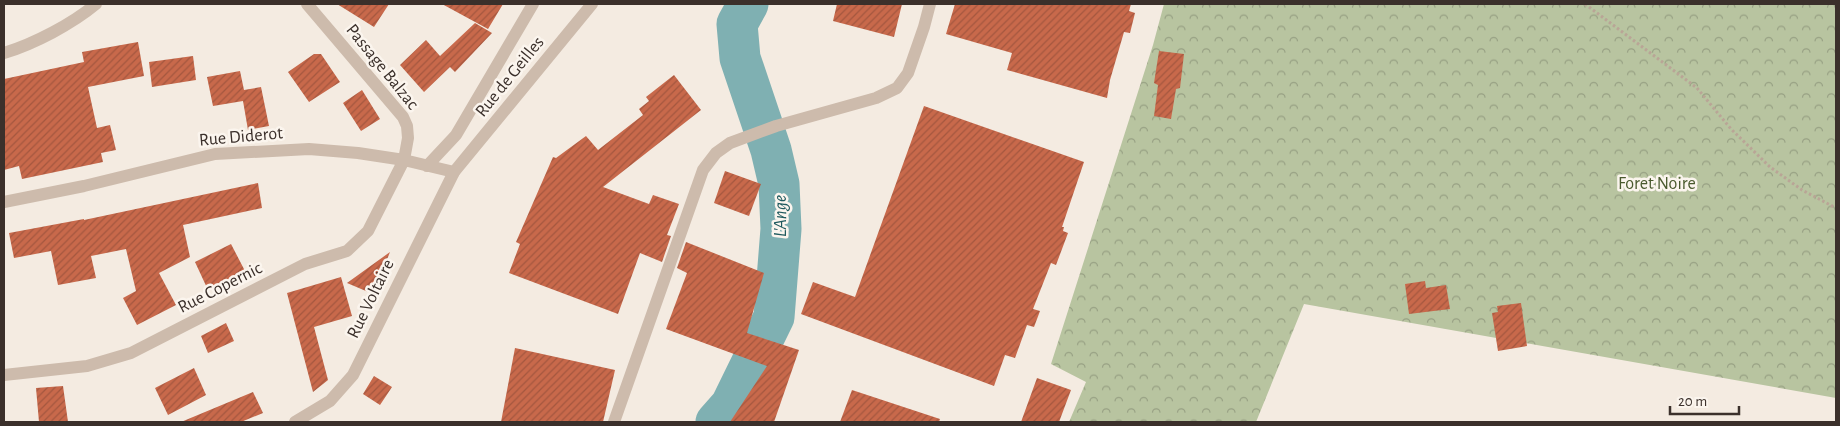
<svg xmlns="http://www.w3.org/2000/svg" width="1840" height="426" font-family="'Alegreya Sans',sans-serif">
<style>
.forest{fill:url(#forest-crowns)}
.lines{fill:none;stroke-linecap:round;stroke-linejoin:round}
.river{stroke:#7fb0b2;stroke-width:41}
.building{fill:url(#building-hatch)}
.path{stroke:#b9a596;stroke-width:3;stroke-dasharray:2.5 2.5;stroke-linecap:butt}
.pedestrian{stroke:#cdbbac;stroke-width:12}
.minor{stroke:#cdbbac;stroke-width:12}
.tertiary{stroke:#cdbbac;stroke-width:12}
.labels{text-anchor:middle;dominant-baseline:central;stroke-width:5;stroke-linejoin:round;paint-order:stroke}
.street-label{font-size:18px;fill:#3b302b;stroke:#fbf5ee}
.park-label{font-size:18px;fill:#4a5a2e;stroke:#fbf5ee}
.water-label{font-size:19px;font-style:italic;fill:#1f5a5e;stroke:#fbf5ee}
</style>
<defs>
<pattern id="forest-crowns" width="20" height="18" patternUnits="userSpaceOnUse" patternTransform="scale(1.25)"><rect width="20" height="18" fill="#b8c4a0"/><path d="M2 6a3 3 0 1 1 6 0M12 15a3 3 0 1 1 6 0" fill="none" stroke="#97a083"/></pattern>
<pattern id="building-hatch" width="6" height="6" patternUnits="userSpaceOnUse" patternTransform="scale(1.25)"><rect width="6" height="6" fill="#c8694b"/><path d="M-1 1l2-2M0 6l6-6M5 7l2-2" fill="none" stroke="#a4573f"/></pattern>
</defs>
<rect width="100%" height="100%" fill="#f4ebe1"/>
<path class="forest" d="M1164 4H1836V398L1304 304 1256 422H1069L1086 382 1051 364 1153 45Z"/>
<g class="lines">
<path class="river" d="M716 422 731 405 774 317 781 229 779 184 771 150 740 58 737 24 748 4"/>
</g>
<path class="building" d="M337 4H389L374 27Z
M442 4H503L488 29Z
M837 4H902L894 37 833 21Z
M955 4H1131L1129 11 1135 13 1130 33 1124 32 1110 80 1107 98 1007 70 1012 53 946 34Z
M475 23 492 33 455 72 450 67 424 92 400 65 426 40 440 56Z
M138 42 144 76 88 87 97 128 110 125 116 150 101 153 103 162 22 179 19 166 4 170V79L84 62 82 52Z
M1159 51 1184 54 1180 88 1176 89 1171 119 1154 116 1158 85 1154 83Z
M314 54H321L340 82 309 102 288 72Z
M193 56 196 80 152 87 149 62Z
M240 71 244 90 261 87 269 126 248 130 243 101 213 106 207 77Z
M674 75 701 110 603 187 649 204 653 195 679 204 667 235 671 236 662 262 640 253 618 314 509 273 520 244 516 242 553 157 556 158 586 136 598 150 643 115 639 109 649 101 646 97Z
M362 90 380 119 361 131 343 103Z
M924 106 1084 162 1062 227H1064L1063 231 1068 233 1056 265 1051 263 1033 309 1040 311 1034 327 1027 325 1015 358 1005 355 994 386 801 314 813 282 855 297Z
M725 171 761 184 749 216 714 203Z
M258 183 262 208 183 225 190 257 159 273 176 305 137 325 123 298 136 291 126 249 91 256 96 278 58 285 51 251 14 258 9 233 84 219V220Z
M686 242 764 273 747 333 799 350 774 422H730L767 366 666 329 687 273 677 268Z
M231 244 245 271 208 290 195 262Z
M390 252 373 294 347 283Z
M341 277 352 316 314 327 328 380 313 392 287 293Z
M1425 281 1426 288 1446 285 1450 309 1409 314 1405 284Z
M1521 303 1527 346 1498 351 1492 313 1498 312 1497 306Z
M226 323 234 341 208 353 201 336Z
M515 348 615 370 603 422H501Z
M194 368 206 395 168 415 155 388Z
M374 376 392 387 380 405 363 394Z
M1037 378 1071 390 1059 422H1021Z
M63 386 68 422H39L36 388Z
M852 390 940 419 939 422H840Z
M253 392 263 413 241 422H181Z"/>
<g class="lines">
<path class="path" d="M1585 4 1697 88 1731 129 1770 167 1802 190 1836 208"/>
<path class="pedestrian" d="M4 53C34 44 72 24 96 4"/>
<path class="minor" d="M427 166 456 135 533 4
M4 202 84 186 215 154 309 149 358 153 404 160 454 172
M4 375 87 366 131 353 305 264 347 251 368 231 404 160 408 138 407 126 403 117 307 4
M614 422 703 170 716 153 730 143 776 126 876 98 897 88 908 73 924 27 930 4"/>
<path class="tertiary" d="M295 422 330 401 353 375 454 172 592 4"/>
</g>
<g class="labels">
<g class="street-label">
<text transform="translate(382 67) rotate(51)">Passage Balzac</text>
<text transform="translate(510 77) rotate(-51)">Rue de Geilles</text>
<text transform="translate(241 137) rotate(-5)">Rue Diderot</text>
<text transform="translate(220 288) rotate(-27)">Rue Copernic</text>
<text transform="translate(371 299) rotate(-64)">Rue Voltaire</text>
</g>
<g class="park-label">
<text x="1657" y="184">Foret Noire</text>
</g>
<g class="water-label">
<text transform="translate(780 216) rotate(-90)">L'Ange</text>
</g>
</g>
<rect width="1840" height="426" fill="none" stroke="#3b302b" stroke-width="10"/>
<path d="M1670 406v8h69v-8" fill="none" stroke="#3b302b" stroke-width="2.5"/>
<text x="1678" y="406" font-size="15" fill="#3b302b" stroke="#fbf5ee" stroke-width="4" paint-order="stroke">20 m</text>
</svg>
